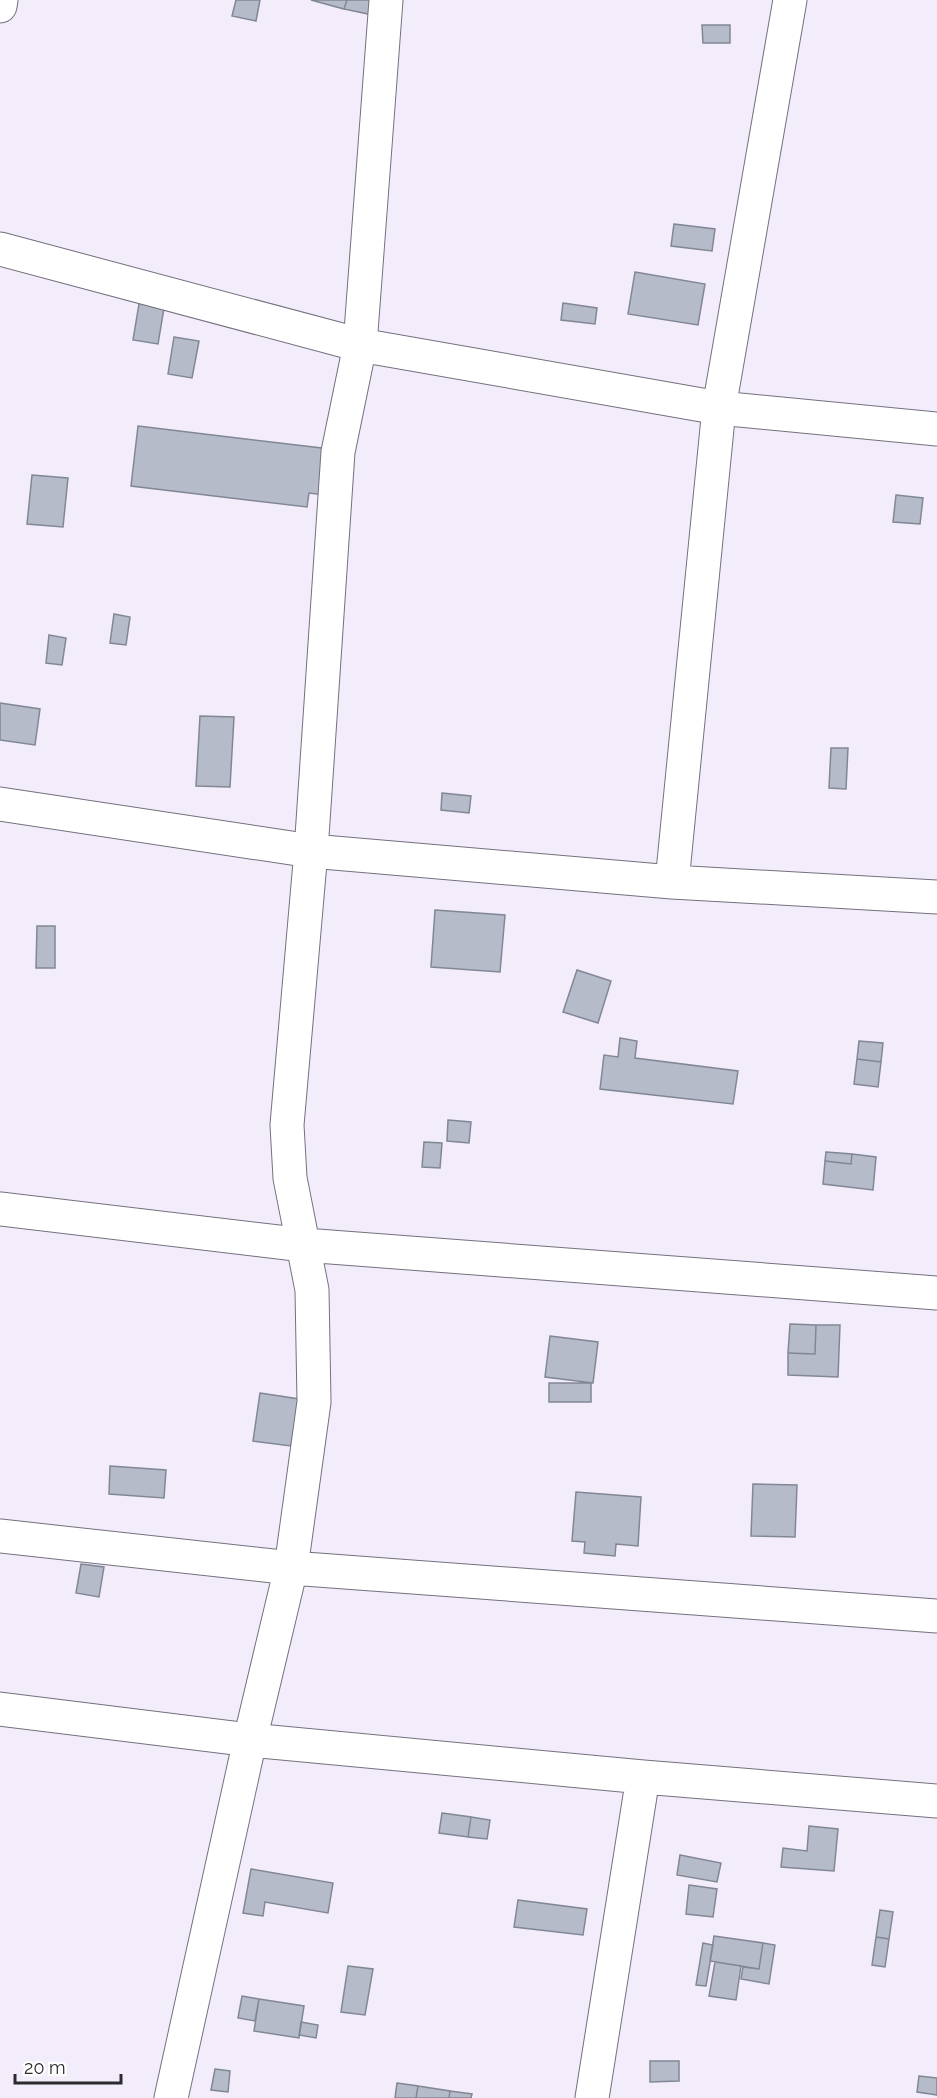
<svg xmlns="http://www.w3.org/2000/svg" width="937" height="2098" font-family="Raleway,sans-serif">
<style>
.building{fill:#b6bbca;stroke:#828795;stroke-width:1.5}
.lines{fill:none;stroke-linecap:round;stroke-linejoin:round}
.minor-casing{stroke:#75707d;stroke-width:35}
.minor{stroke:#fff;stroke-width:33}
</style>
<rect width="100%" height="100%" fill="#f2ecfb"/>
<path class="building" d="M236 0H260L256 21 232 16Z
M311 0H347L344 9Z
M347 0H377L373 15 344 9Z
M702 25H730V43H703Z
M674 224 715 229 712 251 671 246Z
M635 272 705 284 698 325 628 314Z
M140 298 165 302 158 344 133 340Z
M563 303 597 308 595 324 561 320Z
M174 337 199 341 192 378 168 374Z
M138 426 330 449 324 495 309 493 307 507 131 486Z
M32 475 68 478 63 527 27 524Z
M896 495 923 498 920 524 893 522Z
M114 614 130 617 126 645 110 643Z
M49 635 66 638 62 665 46 663Z
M0 703 40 709 35 745 0 740Z
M200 716 234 717 230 787 196 786Z
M831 748H848L846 789 829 788Z
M442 793 471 796 469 813 441 810Z
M435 910 505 915 500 972 431 967Z
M37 926H55V968H36Z
M577 970 611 981 598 1023 563 1012Z
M620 1038 637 1041 635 1058 738 1071 733 1104 600 1089 604 1055 618 1057Z
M859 1041 883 1043 881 1062 857 1059Z
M857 1059 881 1062 878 1087 854 1084Z
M448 1120 471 1122 469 1143 447 1141Z
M424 1142 442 1143 440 1168 422 1167Z
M826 1152 852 1154 851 1164 825 1161Z
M852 1154 876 1157 873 1190 823 1184 825 1161 851 1164Z
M790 1324 816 1325 815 1354 788 1353Z
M816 1325H840L838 1377 788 1375V1353L815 1354Z
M550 1336 598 1342 593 1383 545 1377Z
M549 1383H591V1402H549Z
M260 1393 299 1399 291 1446 253 1441Z
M110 1466 166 1470 164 1498 109 1494Z
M753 1484 797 1485 795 1537 751 1536Z
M576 1492 641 1497 638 1546 616 1544 615 1556 584 1553 585 1542 572 1541Z
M81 1564 104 1567 99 1597 76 1593Z
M442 1813 471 1817 468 1837 439 1833Z
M471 1817 490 1820 487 1839 468 1837Z
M809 1826 838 1829 834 1871 781 1867 783 1848 807 1851Z
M680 1855 721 1863 717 1882 677 1875Z
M251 1869 333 1883 328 1913 265 1902 263 1916 243 1913Z
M689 1885 717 1889 713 1917 686 1914Z
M518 1900 587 1909 583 1935 514 1927Z
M880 1910 893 1912 889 1939 876 1937Z
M714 1936 763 1943 759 1969 710 1961Z
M876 1937 889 1939 885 1967 872 1965Z
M703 1943 713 1945 706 1986 696 1985Z
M763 1943 775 1945 769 1984 741 1979 743 1967 759 1969Z
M715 1962 741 1966 736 2000 709 1996Z
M348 1966 373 1969 365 2015 341 2012Z
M242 1996 259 1999 255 2021 238 2018Z
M259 1999 304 2006 299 2038 254 2031Z
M301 2022 318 2025 316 2038 299 2035Z
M650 2061H679V2081L650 2082Z
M215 2069 230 2071 228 2092 211 2090Z
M919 2076 937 2078V2095L917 2092Z
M397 2083 418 2086 416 2098H395Z
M418 2086 450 2091 449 2098H416Z
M450 2091 472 2094 471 2098H449Z"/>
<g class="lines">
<g class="minor-casing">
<path id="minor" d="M0 6 1 0
M0 249 360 345 719 408 937 429
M0 804 311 851 672 882 937 897
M672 882 719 408 790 0
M0 1209 304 1245 937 1293
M0 1536 291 1568 937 1616
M0 1709 250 1740 643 1777 937 1801
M171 2098 250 1740 291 1568 314 1402 312 1290 290 1178 287 1125 311 851 338 452 360 345 386 0
M592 2098 643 1777"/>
</g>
<use href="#minor" class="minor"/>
</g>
<path d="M15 2074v9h106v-9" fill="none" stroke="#2c292f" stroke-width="3"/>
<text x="24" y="2074" font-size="18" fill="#2c292f" stroke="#ffffff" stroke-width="4.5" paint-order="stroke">20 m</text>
</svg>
